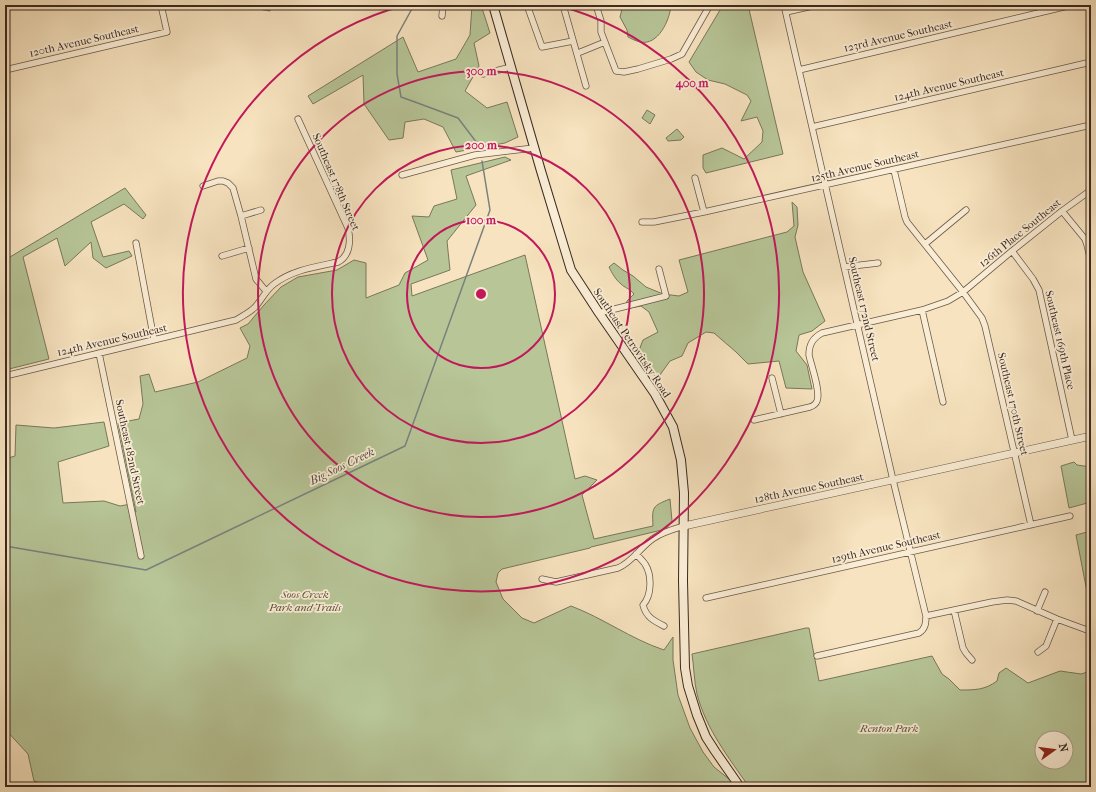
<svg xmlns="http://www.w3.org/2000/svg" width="1096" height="792" font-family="'IM FELL French Canon',serif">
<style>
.green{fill:#b7c597;stroke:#79775c;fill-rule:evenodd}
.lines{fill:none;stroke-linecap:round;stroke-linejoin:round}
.stream{stroke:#79817f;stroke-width:1.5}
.minor-casing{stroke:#6a5848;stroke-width:7}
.tertiary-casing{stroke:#6a5848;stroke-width:8}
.secondary-casing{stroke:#3b2921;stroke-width:10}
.minor{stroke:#faedd5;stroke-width:5.5}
.tertiary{stroke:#faedd5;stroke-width:7}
.secondary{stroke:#faedd5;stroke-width:8}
.ring{fill:none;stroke:#c2185b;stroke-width:2}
.labels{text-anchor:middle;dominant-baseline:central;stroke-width:3.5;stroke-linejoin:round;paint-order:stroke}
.street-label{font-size:11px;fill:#3b2921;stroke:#faedd5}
.park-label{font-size:11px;font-style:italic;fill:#5a503e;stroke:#faedd5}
.water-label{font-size:12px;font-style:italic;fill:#554e48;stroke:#faedd5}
.centre{fill:#c2185b;stroke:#faedd5;stroke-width:2}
.ring-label{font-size:12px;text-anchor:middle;font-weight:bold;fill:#c2185b;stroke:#faedd5;stroke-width:3.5;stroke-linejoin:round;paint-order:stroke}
</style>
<rect width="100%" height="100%" fill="#f7e3bf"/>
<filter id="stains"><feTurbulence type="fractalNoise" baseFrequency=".005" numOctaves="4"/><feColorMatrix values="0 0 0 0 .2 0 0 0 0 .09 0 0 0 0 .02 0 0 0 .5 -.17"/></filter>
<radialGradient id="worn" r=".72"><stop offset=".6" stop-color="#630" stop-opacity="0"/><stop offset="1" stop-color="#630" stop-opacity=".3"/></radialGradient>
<path class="green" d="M237 5H270V11Z
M472 5H481L490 33 474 43 479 66 465 91 487 108 507 102 518 137 505 143 456 152 443 127 424 119 405 122 403 138 389 140 364 104 363 75 313 104 308 96 403 37 418 72 456 59 470 35Z
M621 5H671C670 20 658 46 640 42 636 41 632 39 628 37L627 30 620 17 622 9Z
M723 5H748L783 154 706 173 703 168V155L722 148 744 159 762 142 763 131 757 117 741 121 751 101 747 95 725 84 708 80 696 72 689 62Z
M647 110 655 115 650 124 642 118Z
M677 129 684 137 681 140 668 141 666 138Z
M505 157 511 160 466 176 476 205 447 241 450 270 411 284 412 296 525 255 575 479 585 476 597 480 582 495 594 539 653 526C652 507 652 506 670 499L672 521 666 529 591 547 590 548 502 569 498 573 496 582 503 599 522 618 534 623 571 606C603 618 631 639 664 650L673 637V660L678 695 690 728 703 752 714 767 739 787H53L34 781 28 754 5 729V459L15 456 16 425 54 428 104 422 109 446 58 462 63 503 104 501 120 506 131 504 132 510 136 512 118 423 139 419 143 404 140 376 149 374 155 392 198 382 247 358 250 346 240 328 248 324 264 305 281 287 298 277 337 270 354 260 366 263V298L399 285 405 273 428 260 412 216 429 217 434 206 457 199 451 170Z
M125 188 146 215 143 219 124 204 91 222 103 257 129 251 132 256 106 268 93 258 91 242 65 266 57 238 23 257 49 359 5 370V260Z
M792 202 797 207 798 225 795 237 803 272 825 321 812 331 799 335 796 351 807 365 812 389 786 388 779 361 748 364 736 352 714 333 706 332 688 343 682 356 670 361 657 379 638 353 643 340 658 332 649 312 641 306 625 309 627 301 634 294C629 288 625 288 621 284 615 279 612 273 609 267L614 263 623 270 633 276 646 287 663 294 679 296 688 292 679 260 787 232 794 226Z
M1074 462 1077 465 1091 467V502L1069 508 1061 466Z
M1091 531V601L1089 602 1076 535Z
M806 628H809L819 681 932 656 942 674 949 679 960 690C975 690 985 690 997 681L999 673 1006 668 1028 683 1060 671 1081 674 1091 671V787H749C729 758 706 729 697 694 694 681 694 667 692 654ZM1042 738H1066V762H1042Z"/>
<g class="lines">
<path class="stream" d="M414 5 397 36V74L401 97 415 102 458 118 480 147
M5 546 146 570 405 446 490 210 482 161"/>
<g class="minor-casing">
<path id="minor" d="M527 5 542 47 573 41
M563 5 586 86
M596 5 601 21V32L616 71 624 72 638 69 671 59 682 54 710 5
M784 5 893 480 926 616
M786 12 817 5
M442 16 443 5
M578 53 605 42
M5 70 167 32 161 5
M799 70 1072 5
M483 74 511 67
M812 127 1091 62
M894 170 905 217 907 222 963 292 982 318 985 326 1031 525
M402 175 475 155 534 148
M695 178 704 212
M203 186 218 181H223L228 183 233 188 241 216 256 279 266 291
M1062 211 1085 239 1087 245 1091 261
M241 216 261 210
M642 222H654L704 212 1091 125
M136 243 154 340
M925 244 966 210
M1012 251 1033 279 1039 290 1072 440
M222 256 249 248
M844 267 878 263
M922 310 943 402
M599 313 666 296 659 269
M99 353 141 556
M5 376 236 320C242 316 251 312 256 306 262 299 266 290 274 284 292 270 315 267 338 262 350 256 351 241 348 228L298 119
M772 378 781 414
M754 420 810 407C813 406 816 404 817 401 821 392 811 365 809 355 809 344 813 338 822 333L922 310 948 301 963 292 1012 251 1062 211 1091 190
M636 554C639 557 642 560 645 564 652 575 652 595 643 605 646 617 654 621 664 626
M542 579 556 582 618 568C633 562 641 546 654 538 663 532 674 529 684 526
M706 598 1070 516
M954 610 963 648 966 653 972 660
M1037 611 1045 592
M1038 652 1046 646 1057 619
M817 656 919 633C925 629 926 624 926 616L992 602 1007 600 1016 601 1057 619 1087 630H1091"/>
</g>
<g class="tertiary-casing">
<path id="tertiary" d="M1091 5V6
M684 526 1091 436"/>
</g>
<g class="secondary-casing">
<path id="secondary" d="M493 5 541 171 571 270 599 313 655 394 673 427 681 460 684 493 683 581 685 668 688 686 697 715 706 737 715 751 740 787"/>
</g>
<use href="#minor" class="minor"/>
<use href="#tertiary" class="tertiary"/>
<use href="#secondary" class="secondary"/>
</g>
<g class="ring">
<circle cx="481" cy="294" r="74"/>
<circle cx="481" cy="294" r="149"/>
<circle cx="481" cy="294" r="223"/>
<path d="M556 5A298 298 0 1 1 406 5"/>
</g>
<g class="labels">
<g class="street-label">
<text transform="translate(898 36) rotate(-13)">123rd Avenue Southeast</text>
<text transform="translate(84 41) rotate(-13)">120th Avenue Southeast</text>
<text transform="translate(949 85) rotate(-13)">124th Avenue Southeast</text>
<text transform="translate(865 166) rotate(-13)">125th Avenue Southeast</text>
<text transform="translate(336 182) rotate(67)">Southeast 178th Street</text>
<text transform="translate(1020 233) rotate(-39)">126th Place Southeast</text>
<text transform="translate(864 309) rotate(77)">Southeast 172nd Street</text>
<text transform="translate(112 340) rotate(-13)">124th Avenue Southeast</text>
<text transform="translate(1060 340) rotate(77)">Southeast 169th Place</text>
<text transform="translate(632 343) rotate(56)">Southeast Petrovitsky Road</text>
<text transform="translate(1013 404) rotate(77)">Southeast 170th Street</text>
<text transform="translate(130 452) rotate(78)">Southeast 182nd Street</text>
<text transform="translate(809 488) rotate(-12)">128th Avenue Southeast</text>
<text transform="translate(886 547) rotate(-13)">129th Avenue Southeast</text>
</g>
<g class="park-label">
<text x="305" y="594">Soos Creek<tspan x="305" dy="13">Park and Trails</tspan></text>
<text x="889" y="728">Renton Park</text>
</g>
<g class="water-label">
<text transform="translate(342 466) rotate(-26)">Big Soos Creek</text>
</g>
</g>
<circle cx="481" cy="294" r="6" class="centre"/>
<g class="ring-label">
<text x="481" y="75">300 m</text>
<text x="692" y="87">400 m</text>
<text x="481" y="149">200 m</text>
<text x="481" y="224">100 m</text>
</g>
<rect width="1096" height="792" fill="none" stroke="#f7e3bf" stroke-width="20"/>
<rect x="6" y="6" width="1084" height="780" fill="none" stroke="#3b2921" stroke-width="2"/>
<rect x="10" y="10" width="1076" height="772" fill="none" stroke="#3b2921"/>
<g transform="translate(1054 750) rotate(76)"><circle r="19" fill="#faedd5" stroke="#ae9f8d"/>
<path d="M0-3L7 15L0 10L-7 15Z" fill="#8f2418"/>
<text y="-6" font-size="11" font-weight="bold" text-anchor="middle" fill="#3b2921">N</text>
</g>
<rect width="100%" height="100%" filter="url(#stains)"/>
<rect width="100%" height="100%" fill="url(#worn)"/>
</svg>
